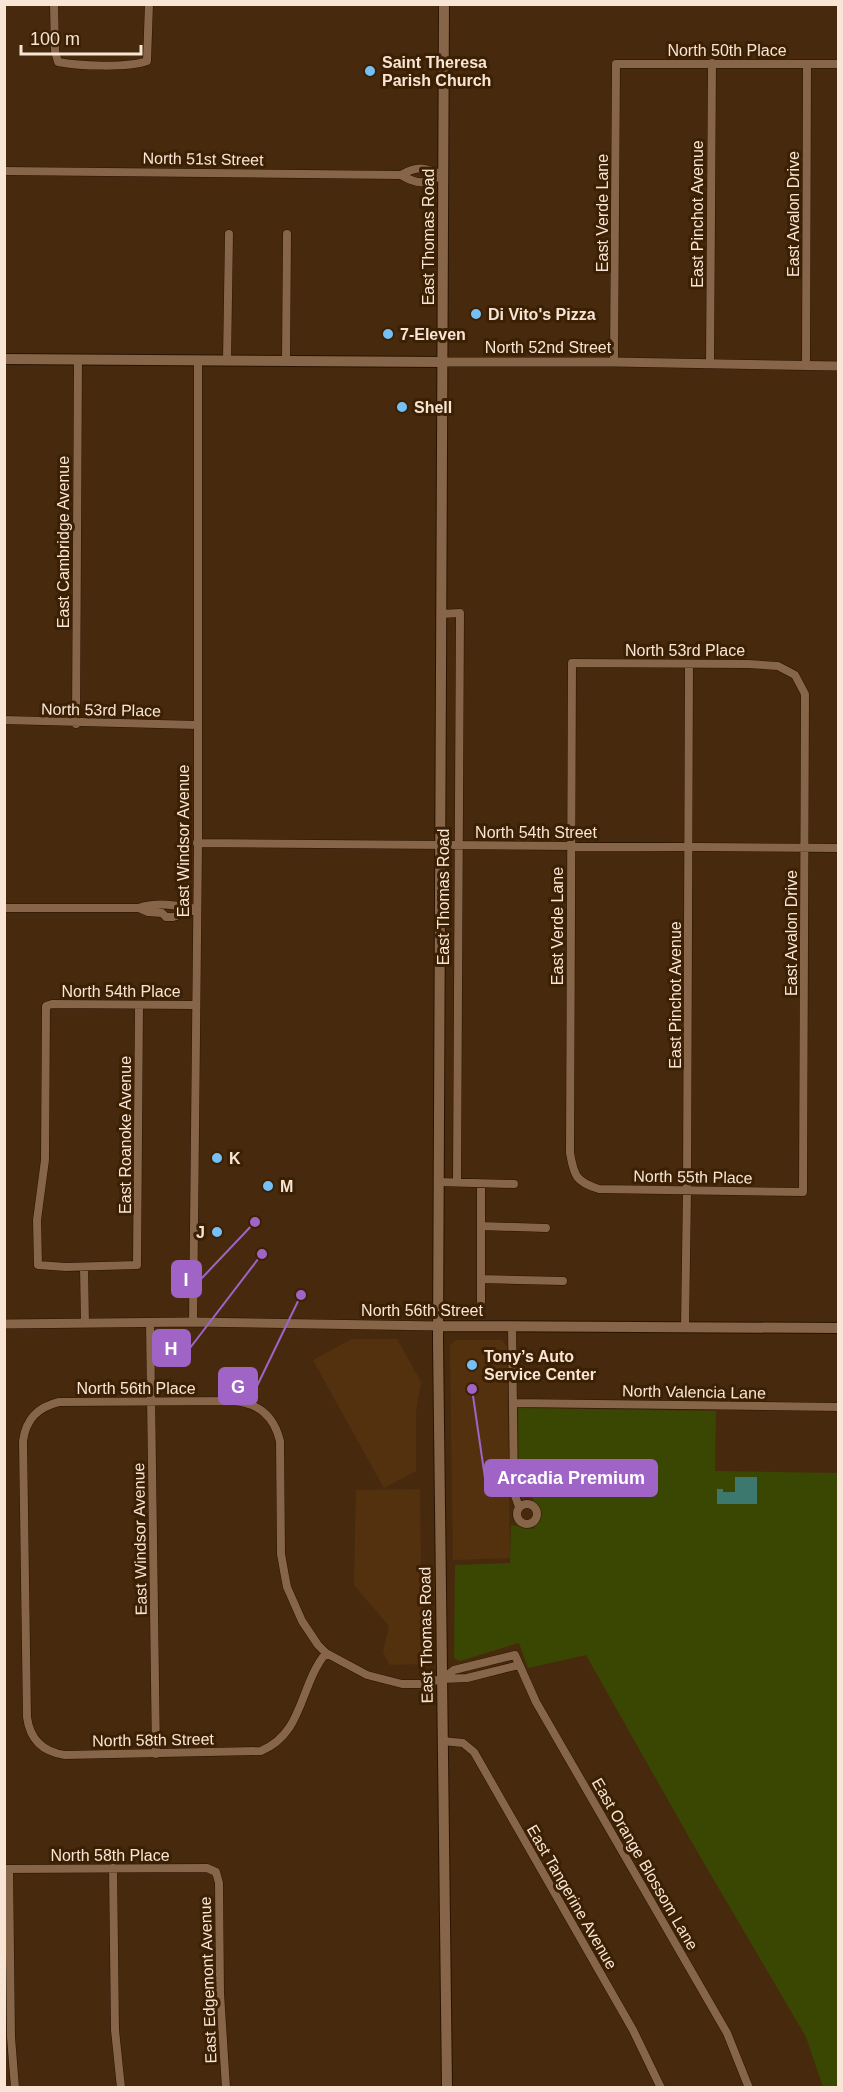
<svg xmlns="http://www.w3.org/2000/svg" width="843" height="2092" font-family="Helvetica,sans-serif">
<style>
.built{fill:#54310e}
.green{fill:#394702}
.water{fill:#3d786e}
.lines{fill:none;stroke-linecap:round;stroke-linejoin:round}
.minor-casing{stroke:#291301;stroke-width:9}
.tertiary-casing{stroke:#291301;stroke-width:10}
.secondary-casing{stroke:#291301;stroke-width:12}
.minor{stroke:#866549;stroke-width:8}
.tertiary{stroke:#866549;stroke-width:9}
.secondary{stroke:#866549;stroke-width:10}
.poi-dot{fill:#75c0f6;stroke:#3c2003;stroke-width:2}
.labels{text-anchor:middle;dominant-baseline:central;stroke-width:6;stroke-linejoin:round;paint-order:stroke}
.street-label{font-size:16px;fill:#f8e5d5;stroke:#3c2003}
.poi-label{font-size:16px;font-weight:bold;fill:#f8e5d5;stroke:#3c2003;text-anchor:start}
.leader{fill:none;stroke:#a064c6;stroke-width:2}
.callout-dot{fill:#a064c6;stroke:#3c2003;stroke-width:2}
.callout{fill:#a064c6;stroke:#a064c6;stroke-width:2}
.callout-label{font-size:18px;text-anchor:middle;font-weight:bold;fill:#fff}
</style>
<rect width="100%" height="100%" fill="#472a0d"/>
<path class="built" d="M352 1339H397L421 1382 416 1411V1471L384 1488 313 1360Z
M456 1340H502L507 1347 510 1558 453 1560 450 1346Z
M420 1489 422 1664 390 1665 383 1652 389 1626 354 1585 356 1490Z"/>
<path class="green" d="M518 1408 716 1411 715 1471 838 1473V2087H823L806 2037 694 1846 586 1655 528 1668 519 1643 460 1661 454 1658 455 1565 510 1563 511 1525 534 1529 533 1498 519 1489Z"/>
<path class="water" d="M735 1477H757V1504H717V1489H723V1492H735Z"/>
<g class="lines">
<g class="minor-casing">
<path id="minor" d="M54 4 55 51 58 62C79 66 127 68 147 61L149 4
M4 171 401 175C419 186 425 183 443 175
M401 175C418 165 425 168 443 175
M227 361 229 234
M286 361 287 234
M614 362 616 64H838
M710 364 712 63
M806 365 807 64
M441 614 460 613 457 1181
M572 663 748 664 778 666 795 675 805 694 803 1192 599 1189C576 1182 574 1176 570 1153Z
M4 720 197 725
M76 724 78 360
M197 843 838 848
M4 908H139C155 902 180 905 196 909
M139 908 148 912 162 913 166 917H173L195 910
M139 1005 137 1265 66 1267 38 1265 37 1220 45 1160 46 1006 52 1004 195 1005
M438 1182 514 1184
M481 1184V1301
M481 1226 546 1228
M84 1267 85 1323
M481 1279 563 1281
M193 1322 198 845V361
M150 1323 156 1754
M512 1326 514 1493 519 1507
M685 1326 687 1191 689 664
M513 1403 838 1407
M517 1514a10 10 0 1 1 20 0a10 10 0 1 1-20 0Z
M326 1653C299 1686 304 1733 261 1751L65 1755C43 1752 30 1740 27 1717L23 1441C26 1419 38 1407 59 1402L233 1401C259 1403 274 1416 280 1441L281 1554 284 1571 287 1587 302 1621 318 1645 326 1653 367 1675 402 1684H422L442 1679 467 1678 519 1665
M442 1679 454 1670 515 1655 536 1702 727 2033 749 2088
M442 1741 463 1743 474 1752 633 2030 661 2088
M113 1868 115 2030 121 2088
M4 1869 207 1868 216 1872 219 1883 220 1993 226 2088
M9 1869 11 2037 15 2088"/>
</g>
<g class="tertiary-casing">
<path id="tertiary" d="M442 362H614L838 366
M4 1324 193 1322 438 1326"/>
</g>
<g class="secondary-casing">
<path id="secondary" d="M444 4 438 1341 447 2088
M4 359 442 362
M438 1326 838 1328"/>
</g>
<use href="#minor" class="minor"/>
<use href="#tertiary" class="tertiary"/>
<use href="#secondary" class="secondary"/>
</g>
<g class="poi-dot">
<circle cx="370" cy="71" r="6"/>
<circle cx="476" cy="314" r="6"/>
<circle cx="388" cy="334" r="6"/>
<circle cx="402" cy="407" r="6"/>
<circle cx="217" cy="1158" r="6"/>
<circle cx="268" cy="1186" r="6"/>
<circle cx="217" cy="1232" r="6"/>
<circle cx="472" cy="1365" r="6"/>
</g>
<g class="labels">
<g class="street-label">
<text x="727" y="50">North 50th Place</text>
<text transform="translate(203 159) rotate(1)">North 51st Street</text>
<text transform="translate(602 213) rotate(-90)">East Verde Lane</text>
<text transform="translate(697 214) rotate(-90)">East Pinchot Avenue</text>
<text transform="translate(793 214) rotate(-90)">East Avalon Drive</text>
<text transform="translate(428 237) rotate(-90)">East Thomas Road</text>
<text x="548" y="347">North 52nd Street</text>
<text transform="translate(63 542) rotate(-90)">East Cambridge Avenue</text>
<text x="685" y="650">North 53rd Place</text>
<text transform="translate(101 710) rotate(1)">North 53rd Place</text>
<text x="536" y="832">North 54th Street</text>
<text transform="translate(183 841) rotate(-90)">East Windsor Avenue</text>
<text transform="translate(443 897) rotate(-90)">East Thomas Road</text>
<text transform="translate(557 926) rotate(-90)">East Verde Lane</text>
<text transform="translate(791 933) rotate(-90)">East Avalon Drive</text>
<text x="121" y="991">North 54th Place</text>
<text transform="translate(675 995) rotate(-90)">East Pinchot Avenue</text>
<text transform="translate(125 1135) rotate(-90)">East Roanoke Avenue</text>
<text transform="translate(693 1177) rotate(1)">North 55th Place</text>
<text x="422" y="1310">North 56th Street</text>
<text x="136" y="1388">North 56th Place</text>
<text transform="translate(694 1392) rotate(1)">North Valencia Lane</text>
<text transform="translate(140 1539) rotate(-91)">East Windsor Avenue</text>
<text transform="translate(426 1635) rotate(-91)">East Thomas Road</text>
<text transform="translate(153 1740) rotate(-1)">North 58th Street</text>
<text x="110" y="1855">North 58th Place</text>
<text transform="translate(645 1864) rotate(60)">East Orange Blossom Lane</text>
<text transform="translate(572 1897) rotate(60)">East Tangerine Avenue</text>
<text transform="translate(208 1980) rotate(-92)">East Edgemont Avenue</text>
</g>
<g class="poi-label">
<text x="382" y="62">Saint Theresa<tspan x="382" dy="18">Parish Church</tspan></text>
<text x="488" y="314">Di Vito's Pizza</text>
<text x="400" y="334">7-Eleven</text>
<text x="414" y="407">Shell</text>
<text x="229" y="1158">K</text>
<text x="280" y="1186">M</text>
<text x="205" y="1232" text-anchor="end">J</text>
<text x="484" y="1356">Tony’s Auto<tspan x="484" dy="18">Service Center</tspan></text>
</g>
</g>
<path class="leader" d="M255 1222L201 1279M262 1254L190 1348M301 1295L257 1386M472 1389L485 1478"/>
<g class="callout-dot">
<circle cx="255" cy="1222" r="6"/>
<circle cx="262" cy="1254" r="6"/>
<circle cx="301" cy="1295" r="6"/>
<circle cx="472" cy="1389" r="6"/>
</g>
<g class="callout">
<rect x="172" y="1261" width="29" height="36" rx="6"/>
<rect x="153" y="1330" width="37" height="36" rx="6"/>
<rect x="219" y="1368" width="38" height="36" rx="6"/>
<rect x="485" y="1460" width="172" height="36" rx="6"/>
</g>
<g class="callout-label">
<text x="186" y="1286">I</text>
<text x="171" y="1355">H</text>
<text x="238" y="1393">G</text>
<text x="571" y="1484">Arcadia Premium</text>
</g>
<rect width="843" height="2092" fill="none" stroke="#f8e5d5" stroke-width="12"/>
<path d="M21 45v9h120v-9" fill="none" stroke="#f8e5d5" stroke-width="3"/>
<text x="30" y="45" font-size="18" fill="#f8e5d5" stroke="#3c2003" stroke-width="4.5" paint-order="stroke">100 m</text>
</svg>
